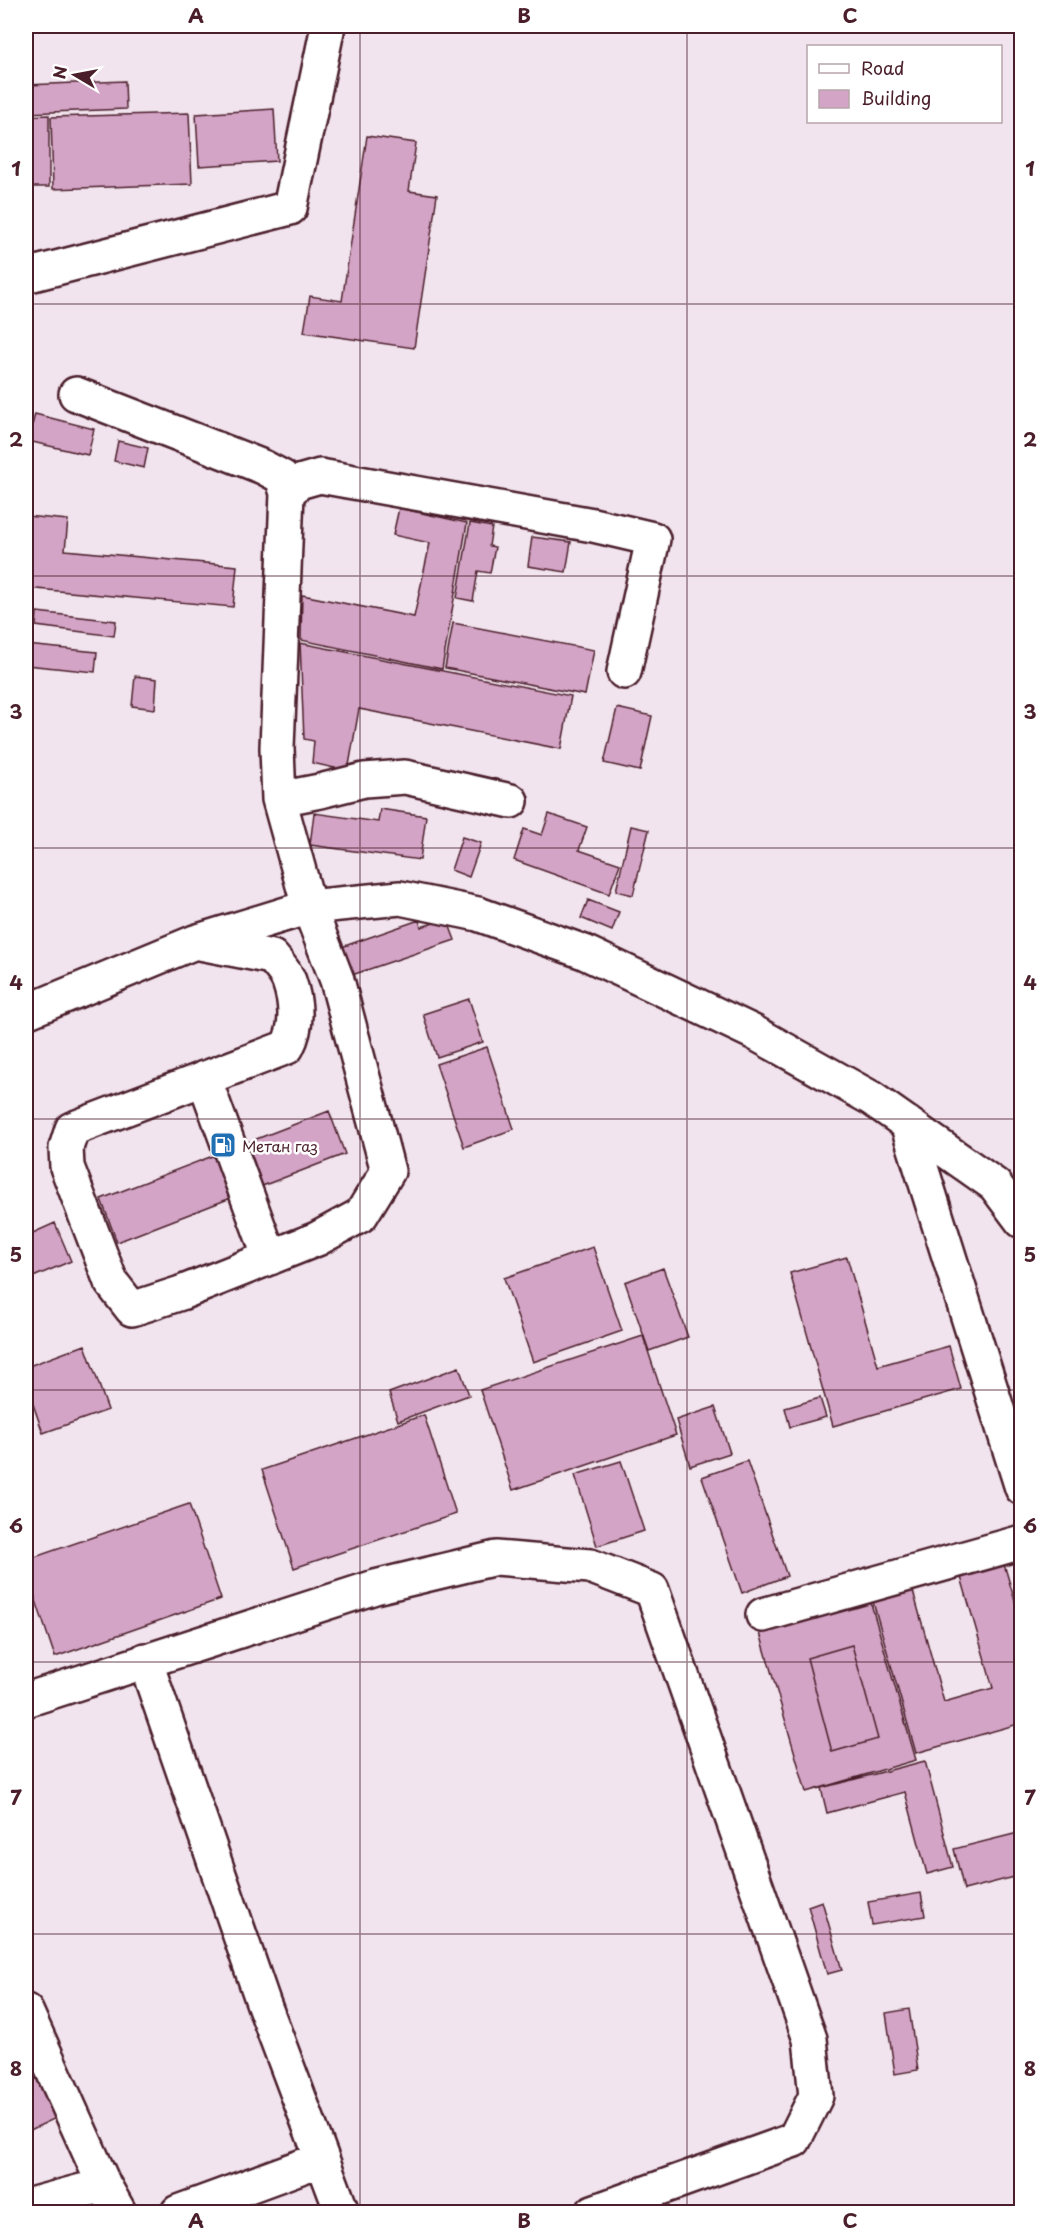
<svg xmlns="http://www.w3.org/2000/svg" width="1047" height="2238" font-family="'Playpen Sans',sans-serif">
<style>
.building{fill:#d3a4c5;stroke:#4a1f2b;stroke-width:1.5;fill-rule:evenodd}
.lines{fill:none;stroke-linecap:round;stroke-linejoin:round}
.minor-casing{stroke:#4a1f2b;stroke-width:38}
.minor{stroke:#fff;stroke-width:33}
.grid{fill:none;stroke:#4a1f2b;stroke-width:1.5;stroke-opacity:0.55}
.labels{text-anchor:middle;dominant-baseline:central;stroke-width:5;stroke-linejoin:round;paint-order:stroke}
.poi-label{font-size:15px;fill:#4a1f2b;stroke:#fff;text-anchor:start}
.neatline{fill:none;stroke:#4a1f2b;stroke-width:2}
.grid-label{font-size:20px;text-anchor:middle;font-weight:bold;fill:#4a1f2b}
</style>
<rect width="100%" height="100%" fill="#f2e4ee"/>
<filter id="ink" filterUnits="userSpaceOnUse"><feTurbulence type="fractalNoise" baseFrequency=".0167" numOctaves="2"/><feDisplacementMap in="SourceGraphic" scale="12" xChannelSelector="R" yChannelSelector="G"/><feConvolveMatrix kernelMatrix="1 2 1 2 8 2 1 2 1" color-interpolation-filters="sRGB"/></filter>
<g filter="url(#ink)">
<path class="building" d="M125 81 126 109 26 113V85Z
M274 109 277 161 199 166 196 114Z
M189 113 192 184 53 189 51 117Z
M49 115V187H26V116Z
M367 136 416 143 409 191 437 195 414 348 304 332 310 296 342 301Z
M35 414 94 429 88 455 28 441Z
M118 441 148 448 144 468 114 461Z
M399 508 467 523 442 669 301 640 302 595 414 617 430 543 393 535Z
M26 516 68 520 65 550 237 566 233 607 26 588Z
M470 523 492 527 489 546 495 547 490 573 478 571 473 601 457 598Z
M532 537 571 542 566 572 528 566Z
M37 612 116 621 114 636 36 626Z
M453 623 594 650 585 695 445 668Z
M300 643 571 696 561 749 359 709 348 771 312 763 314 741 304 739Z
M26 645 97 652 95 672 26 665Z
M135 676 157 679 155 709 132 706Z
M617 708 652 716 640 771 604 763Z
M380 809 426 816 420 860 310 845 314 813 378 822Z
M549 814 587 827 579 850 620 864 609 894 514 860 524 829 542 835Z
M631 826 649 830 633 895 616 891Z
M462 837 481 843 469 877 451 870Z
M588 900 619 912 612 931 581 918Z
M447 919 455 940 346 977 336 949 419 920 421 927Z
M469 999 483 1042 437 1057 423 1014Z
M487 1047 514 1129 464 1147 436 1064Z
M329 1111 345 1154 117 1242 101 1199Z
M55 1223 71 1261 26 1280V1236Z
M593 1247 622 1331 533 1362 504 1278Z
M847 1257 878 1366 949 1346 961 1389 833 1426 790 1273Z
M663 1268 688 1337 649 1351 625 1282Z
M643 1336 676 1435 513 1490 480 1390Z
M85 1345 108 1410 43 1433 26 1384V1367Z
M459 1367 469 1395 398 1421 389 1393Z
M820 1398 826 1417 790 1427 785 1408Z
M715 1407 730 1453 690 1466 676 1420Z
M424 1415 456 1514 294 1568 262 1470Z
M621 1461 644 1531 597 1546 575 1475Z
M747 1461 787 1576 742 1593 702 1477Z
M189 1504 221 1599 55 1657 26 1571V1560Z
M1004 1564 1022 1625V1723L916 1753 873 1602 913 1591 944 1702 993 1688 961 1577Z
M870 1600 916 1760 806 1792 760 1633ZM852 1645 878 1739 832 1752 807 1658Z
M852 1645 878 1739 832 1752 807 1658Z
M925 1761 953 1867 927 1874 905 1792 827 1813 821 1788Z
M1022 1832V1875L964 1890 954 1849Z
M921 1893 925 1916 872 1925 868 1902Z
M822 1901 842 1970 827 1974 808 1906Z
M909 2009 918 2070 895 2074 886 2013Z
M26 2048 56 2118 26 2132Z"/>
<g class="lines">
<g class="minor-casing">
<path id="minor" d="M26 273 33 274 290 208 328 26
M76 394 263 467 282 477 287 493
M279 799 320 791 364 780 405 777 511 801
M195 942 272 957C278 964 286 973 289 981 297 1004 298 1026 287 1047L72 1129 66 1148 67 1167 111 1282 132 1309 181 1293 317 1239 361 1215 388 1171 337 980 309 907 279 799 277 748 287 493 299 482 320 476 593 525 653 539 624 672
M26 1012 195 942 309 907 400 898 478 914 584 952 753 1032 871 1098 995 1185 1022 1221
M204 1078 270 1258
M907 1123 1022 1488
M763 1615 1022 1542
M145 1660 263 2002 342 2212
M26 1700 375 1587 496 1558 590 1566 652 1590 810 2039 816 2096 794 2140 593 2212
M26 2011 104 2185 119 2212
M26 2206 104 2185
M178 2212 322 2159"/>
</g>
<use href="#minor" class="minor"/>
</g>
</g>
<path class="grid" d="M360 26V2212M687 26V2212M26 304H1022M26 576H1022M26 848H1022M26 1119H1022M26 1390H1022M26 1662H1022M26 1934H1022"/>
<defs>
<g id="fuel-square" transform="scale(1.35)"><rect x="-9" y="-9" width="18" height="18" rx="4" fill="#1f6fb2" stroke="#fff"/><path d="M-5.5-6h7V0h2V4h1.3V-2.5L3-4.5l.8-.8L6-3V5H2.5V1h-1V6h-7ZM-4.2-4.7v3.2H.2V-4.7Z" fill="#fff"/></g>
</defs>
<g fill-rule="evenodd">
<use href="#fuel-square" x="223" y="1145"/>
</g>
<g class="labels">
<g class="poi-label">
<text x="242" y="1145">Метан газ</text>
</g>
</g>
<rect width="1047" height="2238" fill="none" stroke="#fff" stroke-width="66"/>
<rect x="807" y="45" width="195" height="78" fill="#ffffff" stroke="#b7a5aa" stroke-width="1.5"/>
<rect x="819" y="64" width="30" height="9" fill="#ffffff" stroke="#b7a5aa" stroke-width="1.5"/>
<text x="861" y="75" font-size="18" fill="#4a1f2b">Road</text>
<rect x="819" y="90" width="30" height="18" fill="#d3a4c5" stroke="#b7a5aa" stroke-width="1.5"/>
<text x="861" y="105" font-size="18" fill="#4a1f2b">Building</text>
<g transform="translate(75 75) rotate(280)" stroke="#ffffff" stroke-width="4.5" paint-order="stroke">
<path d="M0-4.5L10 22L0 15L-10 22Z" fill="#4a1f2b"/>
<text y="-9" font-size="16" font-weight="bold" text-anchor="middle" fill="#4a1f2b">N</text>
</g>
<rect x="33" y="33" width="981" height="2172" class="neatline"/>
<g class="grid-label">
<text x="196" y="23">A</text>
<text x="524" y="23">B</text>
<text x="850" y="23">C</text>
<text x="16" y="176">1</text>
<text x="1030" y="176">1</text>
<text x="16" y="447">2</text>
<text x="1030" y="447">2</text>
<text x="16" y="719">3</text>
<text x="1030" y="719">3</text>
<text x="16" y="990">4</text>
<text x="1030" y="990">4</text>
<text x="16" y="1262">5</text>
<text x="1030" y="1262">5</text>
<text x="16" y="1533">6</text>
<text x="1030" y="1533">6</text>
<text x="16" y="1805">7</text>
<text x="1030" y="1805">7</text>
<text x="16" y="2076">8</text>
<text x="1030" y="2076">8</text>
<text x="196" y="2228">A</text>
<text x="524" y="2228">B</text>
<text x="850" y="2228">C</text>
</g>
</svg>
